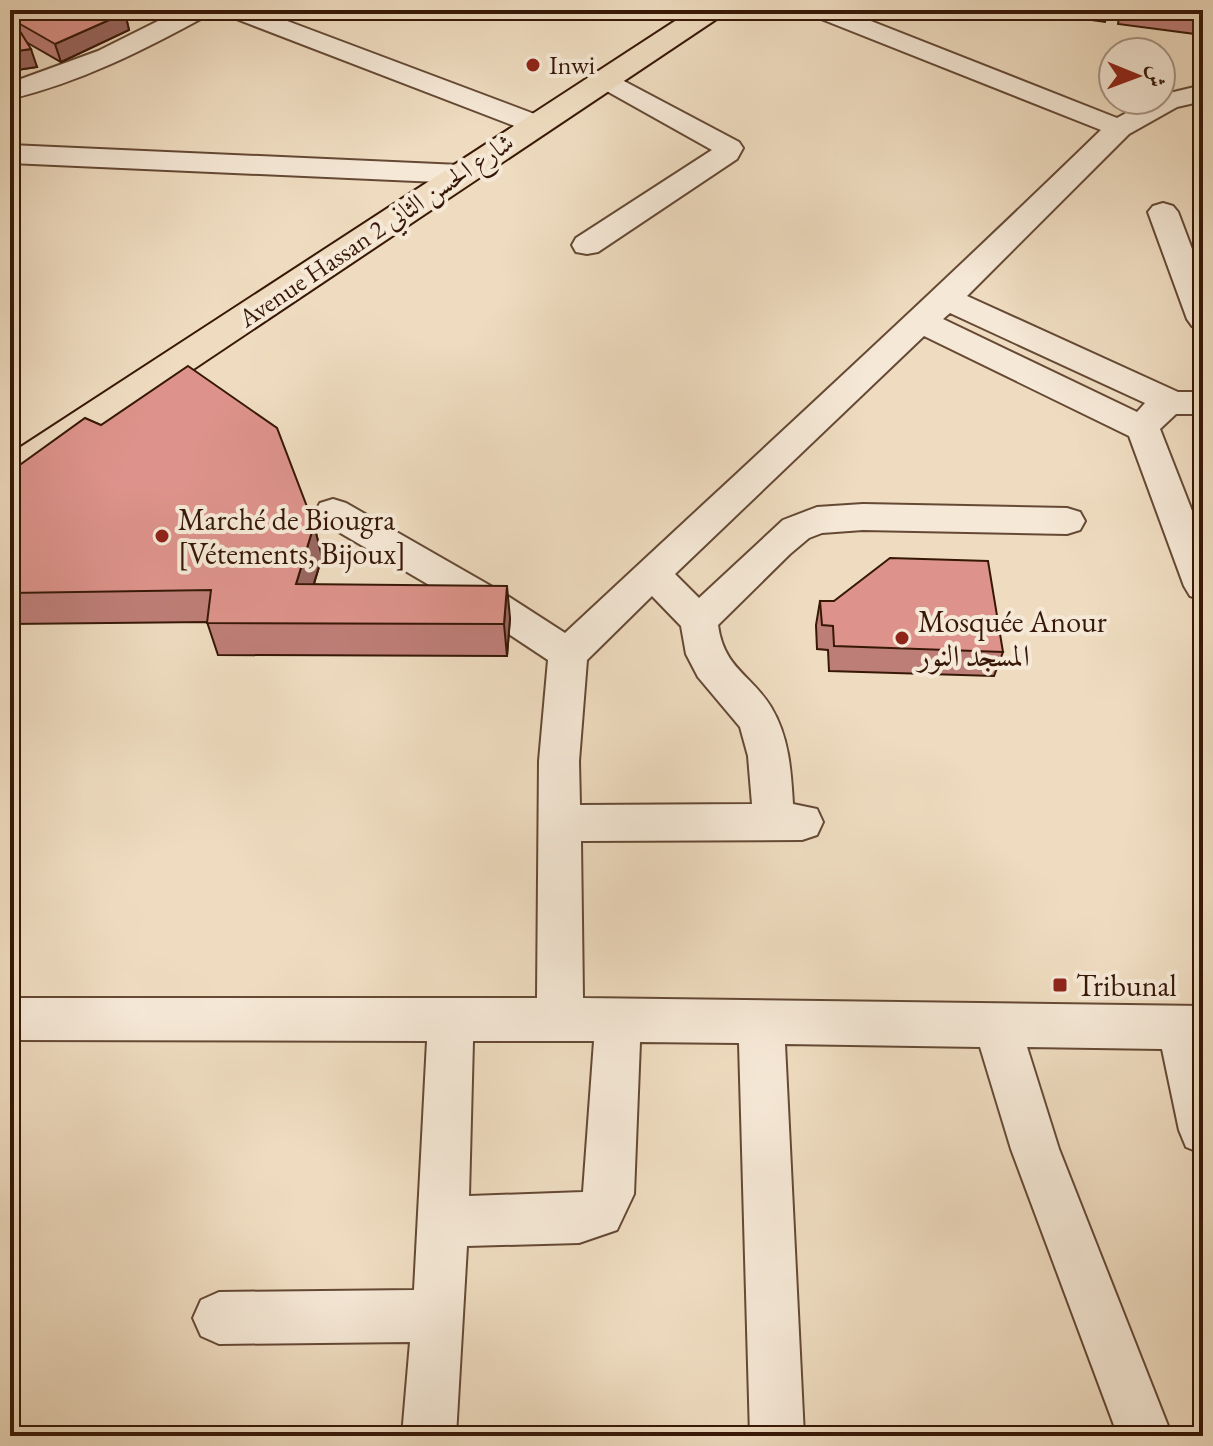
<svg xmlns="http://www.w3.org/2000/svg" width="1213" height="1446" font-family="'EB Garamond',Amiri,serif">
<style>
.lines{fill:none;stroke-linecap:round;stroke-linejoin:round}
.minor-casing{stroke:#654935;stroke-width:4}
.major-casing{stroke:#371807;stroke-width:4}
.minor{fill:#f5e8d6;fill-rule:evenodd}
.major{fill:#efdcc0;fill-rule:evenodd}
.wall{fill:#be7e78;stroke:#371807;stroke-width:2}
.shaded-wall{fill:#9b6761;stroke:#371807;stroke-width:2}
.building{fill:#dd938b;stroke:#371807;stroke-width:2}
.poi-dot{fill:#8f2418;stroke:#f5e8d6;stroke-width:3}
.labels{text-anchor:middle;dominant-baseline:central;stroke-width:8;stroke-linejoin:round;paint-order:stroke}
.far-poi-label{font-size:26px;fill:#371807;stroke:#f5e8d6;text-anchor:start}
.far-street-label{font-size:26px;fill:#371807;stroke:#f5e8d6}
.poi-label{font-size:30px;fill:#371807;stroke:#f5e8d6;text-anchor:start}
</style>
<rect width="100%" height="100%" fill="#efdcc0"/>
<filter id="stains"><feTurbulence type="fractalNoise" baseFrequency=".0025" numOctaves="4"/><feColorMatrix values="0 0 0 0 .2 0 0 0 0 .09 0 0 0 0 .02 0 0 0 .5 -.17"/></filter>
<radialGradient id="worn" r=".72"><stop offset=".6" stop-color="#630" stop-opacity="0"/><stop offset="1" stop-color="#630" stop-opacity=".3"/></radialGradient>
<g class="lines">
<g class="minor-casing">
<path id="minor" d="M180 10H212L208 15C144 50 81 82 10 99V83L98 51Z
M222 10H258L545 118 549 124 545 130 535 132 525 130 226 15Z
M491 10H519L520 11 516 16 507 19 495 15Z
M807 10H843L1117 118 1150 100H1161V95L1203 85V101L1177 107 1129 134 967 296 1178 392H1203V414H1176L1160 429 1203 539V600L1190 596 1184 586 1129 436 924 336 675 574 699 598 783 520 817 507 863 504 1067 508 1080 512 1085 521 1080 530 1067 534 863 530 822 533 809 538 790 554 718 625C724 669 751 674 771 707 789 737 791 770 793 804L817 809 823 822 817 835 802 840 581 841 583 998 1203 1006V1154L1186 1147 1179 1130 1162 1049 1027 1047 1059 1149 1172 1436H1118L1011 1149 980 1047 785 1044 804 1436H750L739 1043 640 1042 634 1194 617 1230 579 1243 467 1246 456 1436H402L410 1342 219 1344 201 1336 193 1318 201 1300 219 1292 414 1290 427 1041 10 1040V998H537L539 761 548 660 477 613 320 521 315 512 320 503 333 499 346 503 503 593 565 633C744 466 925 301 1101 130L811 15ZM950 313 1145 403 1137 412 943 319ZM652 596 681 626 686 654 698 677 740 727 748 756 752 804 580 805 579 761 587 660ZM473 1041H594L583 1192 469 1196Z
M605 71 739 142 743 148 737 159 598 252 587 254 576 252 572 245 576 238 712 150 596 85 592 79 596 73Z
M10 145 460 165 470 168 474 174 470 180 460 183 10 163Z
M1163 203 1173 206 1178 212 1203 278V329L1192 326 1187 319 1148 212 1153 206Z"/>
</g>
<g class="major-casing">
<path id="major" d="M692 10H725L721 16 56 461 24 481 10 484V454Z"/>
</g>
<use href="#minor" class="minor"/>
<use href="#major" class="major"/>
</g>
<path class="wall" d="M10 10 125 13 129 30 61 62 26 42 37 67 10 71Z
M1020 10H1108L1105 22Z
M1120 10H1203V35L1118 24Z
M10 472 314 525 322 557 314 584 510 618 507 656 218 655 207 622 10 624Z
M820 601 1003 652 994 676 829 671 828 650 817 649 816 625Z"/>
<path class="shaded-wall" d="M125 13 129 30 61 62 55 44Z
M31 49 37 67 10 71V52Z
M314 525 322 557 304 615 296 584Z
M507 586 510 618 507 656 504 624Z"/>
<path class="building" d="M10 10H119L125 13 55 44 13 20 31 49 10 52Z
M188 366 277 428 314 525 296 584 507 586 504 624 207 623 211 590 10 593V472L85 418 101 425Z
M890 558 988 561 1003 652 834 646 833 626 822 625 820 601H834Z"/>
<g class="poi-dot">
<circle cx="533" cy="65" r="8"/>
<circle cx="162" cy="536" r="8"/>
<circle cx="902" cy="638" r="8"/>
<rect x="1052" y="977" width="16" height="16" rx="4"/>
</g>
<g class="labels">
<g class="far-poi-label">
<text x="549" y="65">Inwi</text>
</g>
<g class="far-street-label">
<text transform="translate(376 230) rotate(-34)">Avenue Hassan 2 شارع الحسن الثاني</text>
</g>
<g class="poi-label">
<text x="178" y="519">Marché de Biougra<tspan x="178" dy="34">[Vétements, Bijoux]</tspan></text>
<text x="918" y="621">Mosquée Anour<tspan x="918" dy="34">المسجد النور</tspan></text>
<text x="1076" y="985">Tribunal</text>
</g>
</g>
<rect width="1213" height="1446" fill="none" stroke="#efdcc0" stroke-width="40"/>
<rect x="12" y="12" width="1189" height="1422" fill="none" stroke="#371807" stroke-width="4"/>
<rect x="20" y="20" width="1173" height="1406" fill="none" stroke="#371807" stroke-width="2"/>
<g transform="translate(1137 76) rotate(91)"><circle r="38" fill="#f5e8d6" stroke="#a99583" stroke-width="2"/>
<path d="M0-6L14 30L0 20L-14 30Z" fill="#8f2418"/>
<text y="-12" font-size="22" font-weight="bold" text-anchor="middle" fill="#371807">ش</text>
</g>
<rect width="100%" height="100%" filter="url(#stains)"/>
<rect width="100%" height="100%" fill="url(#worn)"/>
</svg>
